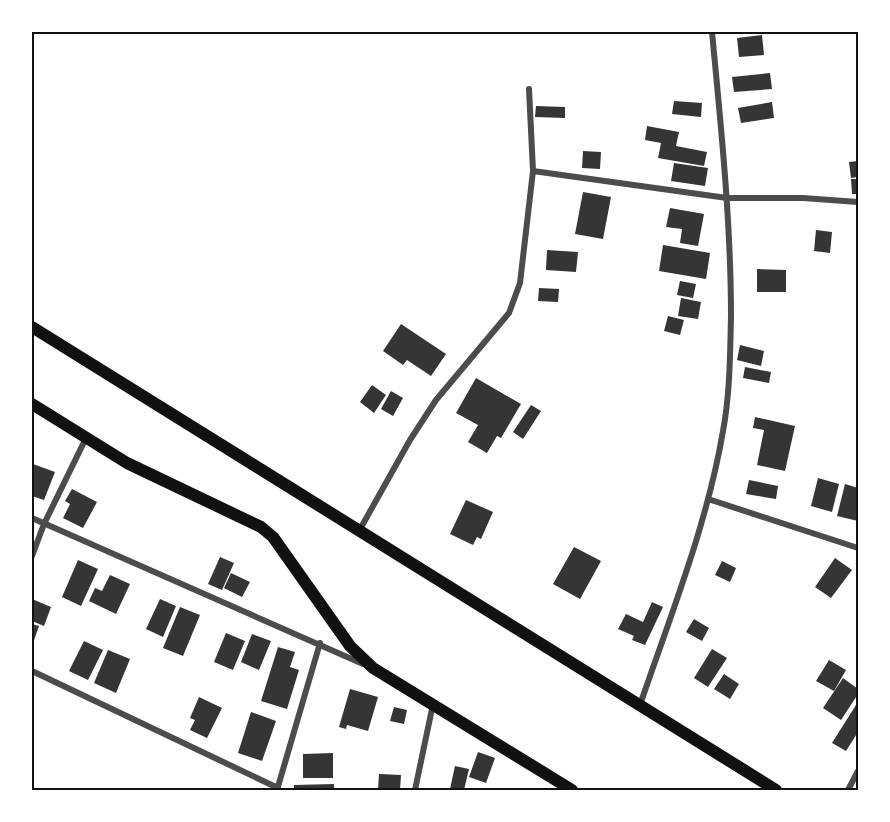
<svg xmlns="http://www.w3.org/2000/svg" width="890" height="822" font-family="Roboto,sans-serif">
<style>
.building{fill:#353535}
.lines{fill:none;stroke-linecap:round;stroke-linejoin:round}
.minor{stroke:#4c4c4c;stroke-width:6}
.secondary{stroke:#111;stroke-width:12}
.neatline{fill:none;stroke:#111;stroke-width:2}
</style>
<rect width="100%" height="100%" fill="#fff"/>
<path class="building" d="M762 35 764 55 739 57 737 38Z
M770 73 772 89 734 92 732 77Z
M674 101 702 103 701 117 672 114Z
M772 102 774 118 741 123 738 108Z
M536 106 565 107V118L535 117Z
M647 126 679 132 676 146 707 152 704 166 658 158 661 143 645 140Z
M583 151 601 152 600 169 582 168Z
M858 161V177L851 178 849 162Z
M674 163 708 168 705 186 671 181Z
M851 179H858V194H852Z
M583 192 611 197 603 239 575 234Z
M670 208 704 214 698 246 680 243 682 229 666 227Z
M816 230 832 232 830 253 814 251Z
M663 245 710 253 706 279 659 271Z
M547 250 578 252 576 272 546 270Z
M757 269 786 270V292H757Z
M680 281 696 284 693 298 677 295Z
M539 288 559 289 558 302 538 301Z
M681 298 701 302 698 319 678 316Z
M668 316 684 320 680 335 664 331Z
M401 324 446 354 431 376 407 360 403 365 383 351Z
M740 345 764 351 761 366 737 360Z
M745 367 771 372 769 383 743 378Z
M476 378 521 404 501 438 497 436 487 453 468 442 478 425 456 413Z
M372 385 386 395 374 413 360 402Z
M391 391 403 398 393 416 381 409Z
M531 405 541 411 523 439 513 432Z
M755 417 795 426 785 471 757 465 764 430 753 428Z
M33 464 55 472 44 500 32 496V486L34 479 32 478Z
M818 478 839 484 832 512 811 506Z
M749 480 778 486 776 499 746 494Z
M845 484 858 488V521L837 516Z
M72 489 97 502 83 528 63 518 70 504 65 501Z
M466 500 493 512 481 539 477 537 473 545 450 534Z
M574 547 601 561 580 599 553 584Z
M220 557 234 563 222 590 208 584Z
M835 558 852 570 831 598 815 587Z
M78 560 98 569 81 606 62 597Z
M722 561 736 568 730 582 715 575Z
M231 573 250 582 242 597 224 588Z
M110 575 130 584 116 614 89 601 95 588 102 591Z
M32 599 51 607 44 626 32 621Z
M160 599 176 606 163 637 146 629Z
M652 602 663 607 645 645 632 640 634 636 618 629 626 614 643 622Z
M180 607 200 615 183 656 163 648Z
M694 619 709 628 702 641 686 632Z
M32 624 39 626 32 646Z
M226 633 245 641 233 670 214 662Z
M252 634 271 641 259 670 241 662Z
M84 641 103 650 88 680 69 671Z
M278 647 295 652 290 667 299 670 287 709 261 701Z
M712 649 727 658 708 687 694 678Z
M108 650 130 659 116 693 94 683Z
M829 660 846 670 834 691 816 681Z
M724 674 739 684 730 699 714 689Z
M843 678 858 689V694L841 720 823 708Z
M350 689 378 697 368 731 347 725 346 729 339 727Z
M199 697 222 708 207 738 190 730 195 720 190 718Z
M856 705 858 707V732L846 751 832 743Z
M394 707 407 710 404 724 390 721Z
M251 712 276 721 262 761 238 753Z
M478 752 495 758 486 783 469 777Z
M333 753V778H303V754Z
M455 766 469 769 464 790 450 789Z
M379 774 401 775 400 790H378Z
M334 784V790H294V785Z"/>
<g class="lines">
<path class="minor" d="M533 171 727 198H803L858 202
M708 499 858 548
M32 518 363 664
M359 531 410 440 436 400 509 313 520 283 533 171 529 89
M32 556 44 524 86 438
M32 671 278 788
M640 705C671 614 707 525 723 431 730 394 730 355 731 317 731 222 721 127 712 32
M277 790 320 643
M415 790 433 704
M848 790 858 771"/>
<path class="secondary" d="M32 327 776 790
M32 404 127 463 261 527 273 537 350 646 373 668 572 790"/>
</g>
<rect width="890" height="822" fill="none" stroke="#ffffff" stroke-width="66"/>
<rect x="33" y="33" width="824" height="756" class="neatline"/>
</svg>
